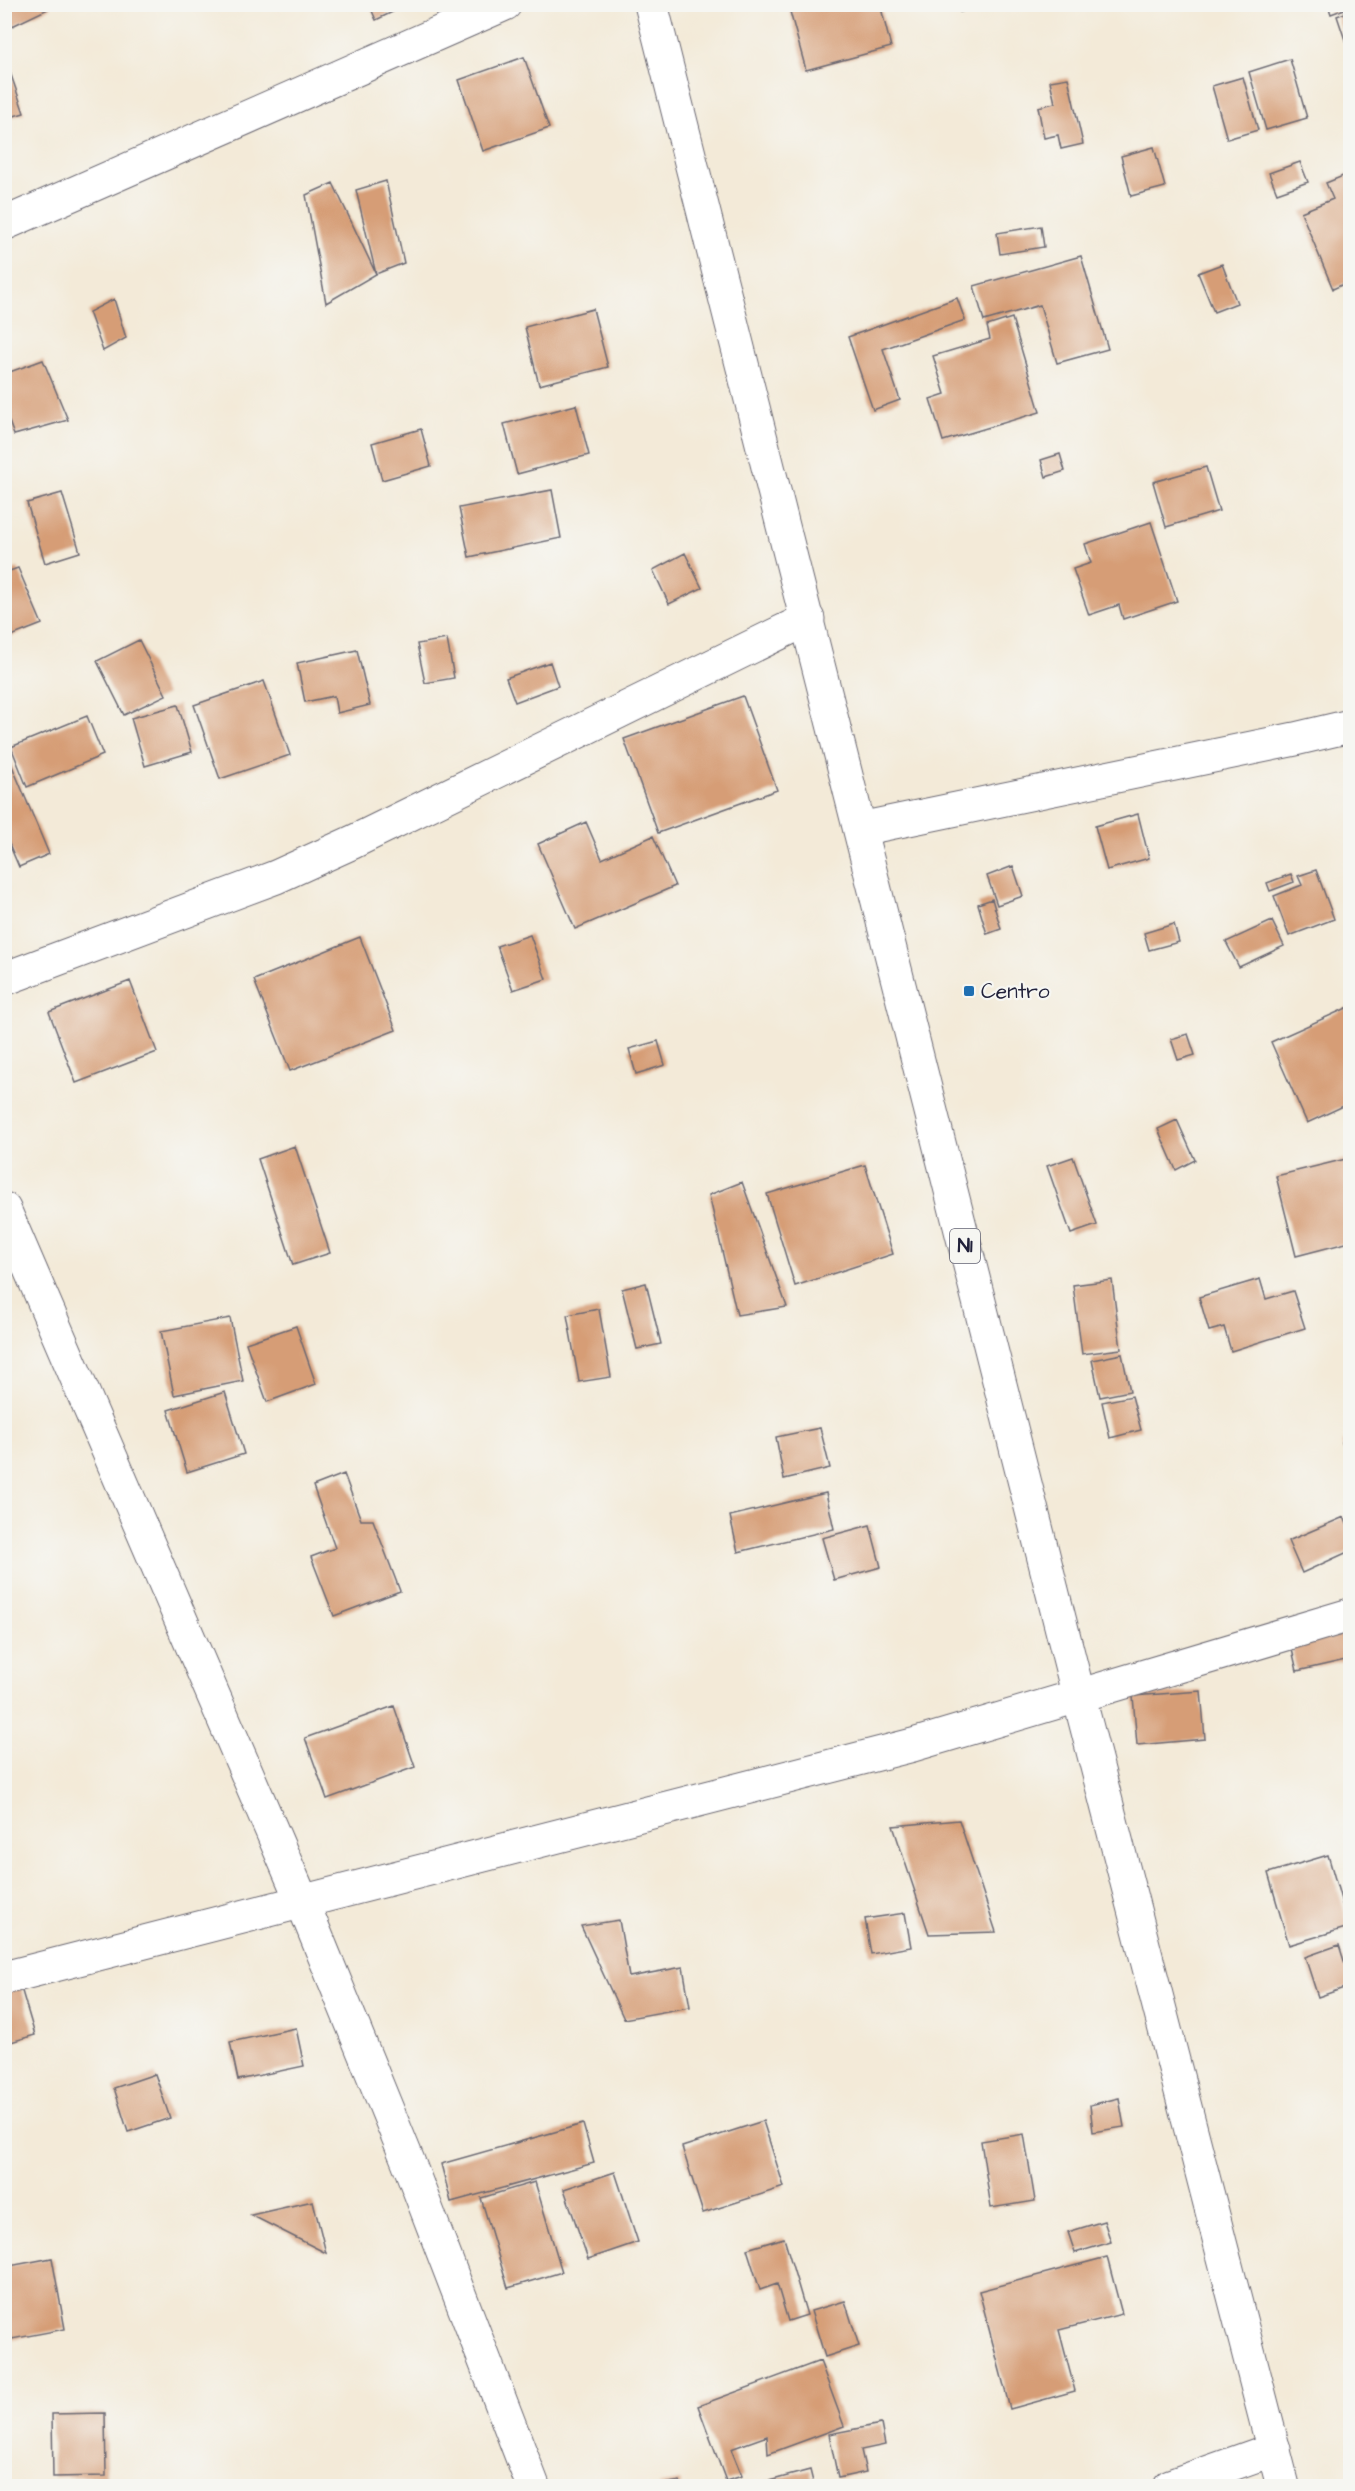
<svg xmlns="http://www.w3.org/2000/svg" width="1355" height="2491" font-family="'Architects Daughter',sans-serif">
<style>
.building{fill:#d69d76}
.lines{fill:none;stroke-linecap:round;stroke-linejoin:round}
.minor-casing{stroke:#6b6872;stroke-width:35}
.highway-casing{stroke:#6b6872;stroke-width:35}
.minor{stroke:#fff;stroke-width:33}
.highway{stroke:#fff;stroke-width:33}
.poi-dot{fill:#1f6fb2;stroke:#f6f6f2;stroke-width:2}
.labels{text-anchor:middle;dominant-baseline:central;stroke-width:4.5;stroke-linejoin:round;paint-order:stroke}
.shield{fill:#f6f6f2;stroke:#626272;stroke-width:1.5}
.shield-label{font-size:20px;font-weight:bold;fill:#22223b}
.poi-label{font-size:21px;fill:#22223b;stroke:#f6f6f2;text-anchor:start}
</style>
<rect width="100%" height="100%" fill="#f6f6f2"/>
<filter id="ink" filterUnits="userSpaceOnUse"><feTurbulence type="fractalNoise" baseFrequency=".0167" numOctaves="2"/><feDisplacementMap in="SourceGraphic" scale="12" xChannelSelector="R" yChannelSelector="G"/><feConvolveMatrix kernelMatrix="1 2 1 2 8 2 1 2 1" color-interpolation-filters="sRGB"/></filter>
<filter id="wash" filterUnits="userSpaceOnUse"><feTurbulence type="fractalNoise" baseFrequency=".008" numOctaves="4" result="noise"/><feDisplacementMap in="SourceGraphic" scale="24" xChannelSelector="R" yChannelSelector="G"/><feGaussianBlur stdDeviation="1.35" result="paint"/><feColorMatrix in="noise" values="0 0 0 0 0 0 0 0 0 0 0 0 0 0 0 0 0 1.4 0 .05"/><feComposite in="paint" operator="in"/></filter>
<g filter="url(#wash)">
<rect width="100%" height="100%" fill="#f3ead8"/>
<g id="blocks">
<path class="building" d="M4 4H48L50 8 4 30Z
M369 4H409L376 20Z
M803 4H880L891 47 806 70 789 8Z
M958 4H975L976 8 960 12Z
M1328 5H1350V7L1331 14Z
M1350 11V41L1346 43 1337 16Z
M524 57 549 128 483 151 459 80Z
M1290 59 1307 118 1266 130 1249 72Z
M10 72 24 113 4 119V74Z
M1243 77 1258 130 1227 139 1212 86Z
M1068 78 1083 144 1061 149 1058 135 1044 138 1038 107 1055 103 1050 81Z
M1154 147 1165 187 1131 196 1121 156Z
M1300 162 1308 182 1277 193 1269 173Z
M1350 173V281L1333 289 1301 212 1333 199 1326 183Z
M386 181 404 263 376 274 356 190Z
M333 183 376 274 326 303 306 195Z
M1041 226 1044 247 1000 254 997 233Z
M1081 256 1108 349 1057 363 1040 305 984 321 974 286Z
M1222 264 1237 303 1214 312 1198 273Z
M957 298 965 320 883 349 900 400 873 410 848 337Z
M114 299 126 338 103 351 89 312Z
M593 309 608 367 539 385 525 327Z
M1012 318 1040 412 943 441 930 399 945 394 933 356 990 339 987 326Z
M43 360 68 420 14 435 4 408V374Z
M576 405 589 455 517 474 504 424Z
M421 429 431 466 382 480 372 443Z
M1060 454 1065 471 1046 477 1041 460Z
M1206 467 1219 511 1166 527 1153 482Z
M552 490 561 538 469 557 459 508Z
M62 493 80 552 45 563 27 503Z
M1151 522 1177 601 1123 619 1119 605 1089 615 1073 569 1091 563 1085 544Z
M685 553 702 588 669 604 653 570Z
M18 568 42 624 4 639V573Z
M447 639 454 678 425 683 417 644Z
M139 640 166 695 124 715 97 661Z
M357 650 370 705 337 713 334 696 305 702 297 663Z
M550 662 558 686 515 702 506 678Z
M264 681 290 755 220 779 194 705Z
M743 696 777 790 658 833 624 739Z
M178 705 192 752 145 766 131 718Z
M87 716 103 755 27 787 11 747Z
M7 754 49 854 19 867 4 832V755Z
M1138 814 1149 858 1107 870 1095 826Z
M586 822 602 859 653 836 675 886 575 929 538 844Z
M1013 866 1023 896 997 905 987 876Z
M1316 870 1334 919 1289 936 1274 896 1302 885 1298 876Z
M1291 874 1294 882 1270 891 1267 883Z
M992 899 1001 929 987 934 978 904Z
M1272 921 1284 946 1239 967 1226 942Z
M1174 924 1179 942 1149 950 1144 933Z
M530 935 546 979 513 990 497 946Z
M360 937 396 1030 290 1071 254 980Z
M130 981 157 1052 76 1083 49 1012Z
M1349 1007 1350 1103 1307 1123 1271 1042Z
M1188 1034 1195 1055 1178 1060 1171 1039Z
M658 1041 665 1065 636 1074 629 1049Z
M1177 1120 1195 1160 1176 1170 1158 1129Z
M295 1146 330 1253 293 1265 258 1159Z
M1073 1157 1097 1225 1071 1234 1047 1166Z
M1350 1158V1242L1296 1256 1276 1176Z
M865 1165 893 1254 795 1286 767 1194Z
M742 1182 787 1307 737 1315 709 1195Z
M1260 1279 1266 1299 1293 1291 1305 1328 1231 1351 1224 1327 1209 1331 1199 1297Z
M1112 1280 1121 1349 1082 1354 1073 1285Z
M646 1283 661 1344 637 1349 622 1289Z
M599 1309 611 1377 579 1382 567 1315Z
M230 1318 243 1381 174 1395 161 1331Z
M296 1326 316 1384 267 1402 246 1343Z
M1122 1354 1130 1391 1100 1397 1092 1360Z
M225 1392 244 1454 187 1472 168 1410Z
M1132 1396 1141 1430 1110 1438 1102 1402Z
M820 1428 830 1468 784 1479 776 1437Z
M1350 1439V1472L1342 1442Z
M344 1474 361 1520H373L400 1591 334 1616 311 1557 335 1548 313 1486Z
M826 1493 834 1529 738 1552 730 1516Z
M1344 1517 1350 1531V1551L1302 1573 1288 1541Z
M870 1525 881 1567 834 1580 822 1538Z
M1348 1633 1350 1640V1659L1297 1671 1291 1645Z
M1201 1691 1205 1739 1137 1745 1133 1696Z
M394 1706 415 1767 327 1799 305 1738Z
M959 1820 996 1932 929 1934 893 1826Z
M1328 1855 1349 1927 1289 1945 1268 1873Z
M905 1913 911 1947 871 1954 865 1919Z
M619 1920 629 1977 683 1967 690 2007 624 2019 581 1926Z
M1339 1945 1350 1980V1986L1318 1997 1305 1957Z
M19 1981 35 2035 4 2044V1986Z
M296 2028 304 2066 238 2080 230 2042Z
M155 2074 170 2118 128 2132 114 2088Z
M1119 2098 1124 2127 1093 2132 1090 2105Z
M763 2121 784 2187 703 2213 682 2147Z
M583 2124 594 2163 451 2202 441 2164Z
M1024 2134 1035 2201 991 2208 981 2141Z
M615 2172 638 2242 588 2259 564 2189Z
M535 2182 562 2272 508 2288 481 2198Z
M313 2201 326 2253 251 2215Z
M1104 2221 1111 2242 1075 2253 1068 2232Z
M784 2238 807 2315 788 2321 777 2284 760 2290 747 2249Z
M1107 2257 1122 2314 1059 2330 1075 2391 1010 2409 979 2291Z
M52 2258 65 2329 12 2339 4 2299V2267Z
M845 2301 859 2346 825 2357 811 2311Z
M820 2361 844 2426 768 2454 767 2436 731 2449 742 2476 726 2481 698 2406Z
M105 2413 106 2476 53 2477 52 2414Z
M881 2424 885 2445 861 2450 866 2472 838 2478 829 2434Z
M810 2470 814 2486H750Z
M680 2481 681 2486H658V2485Z"/>
</g>
</g>
<g filter="url(#ink)">
<use href="#blocks" fill-opacity="0" stroke="#6b6872" stroke-width="1.5"/>
<g class="lines">
<g class="minor-casing">
<path id="minor" d="M4 224 505 4
M860 829 1295 739 1350 726
M4 979 276 877 353 842 808 619
M4 1209 302 1901 408 2161 533 2486
M4 1978 913 1745 1350 1615
M1170 2486 1274 2449"/>
</g>
<g class="highway-casing">
<path id="highway" d="M651 4 1079 1697 1283 2486"/>
</g>
<use href="#minor" class="minor"/>
<use href="#highway" class="highway"/>
</g>
</g>
<rect class="poi-dot" x="963" y="985" width="12" height="12" rx="3"/>
<g class="labels">
<rect class="shield" x="950" y="1229" width="30" height="34" rx="4.5"/>
<g class="shield-label">
<text x="965" y="1246">N1</text>
</g>
<g class="poi-label">
<text x="981" y="991">Centro</text>
</g>
</g>
<rect width="1355" height="2491" fill="none" stroke="#f6f6f2" stroke-width="24"/>
</svg>
